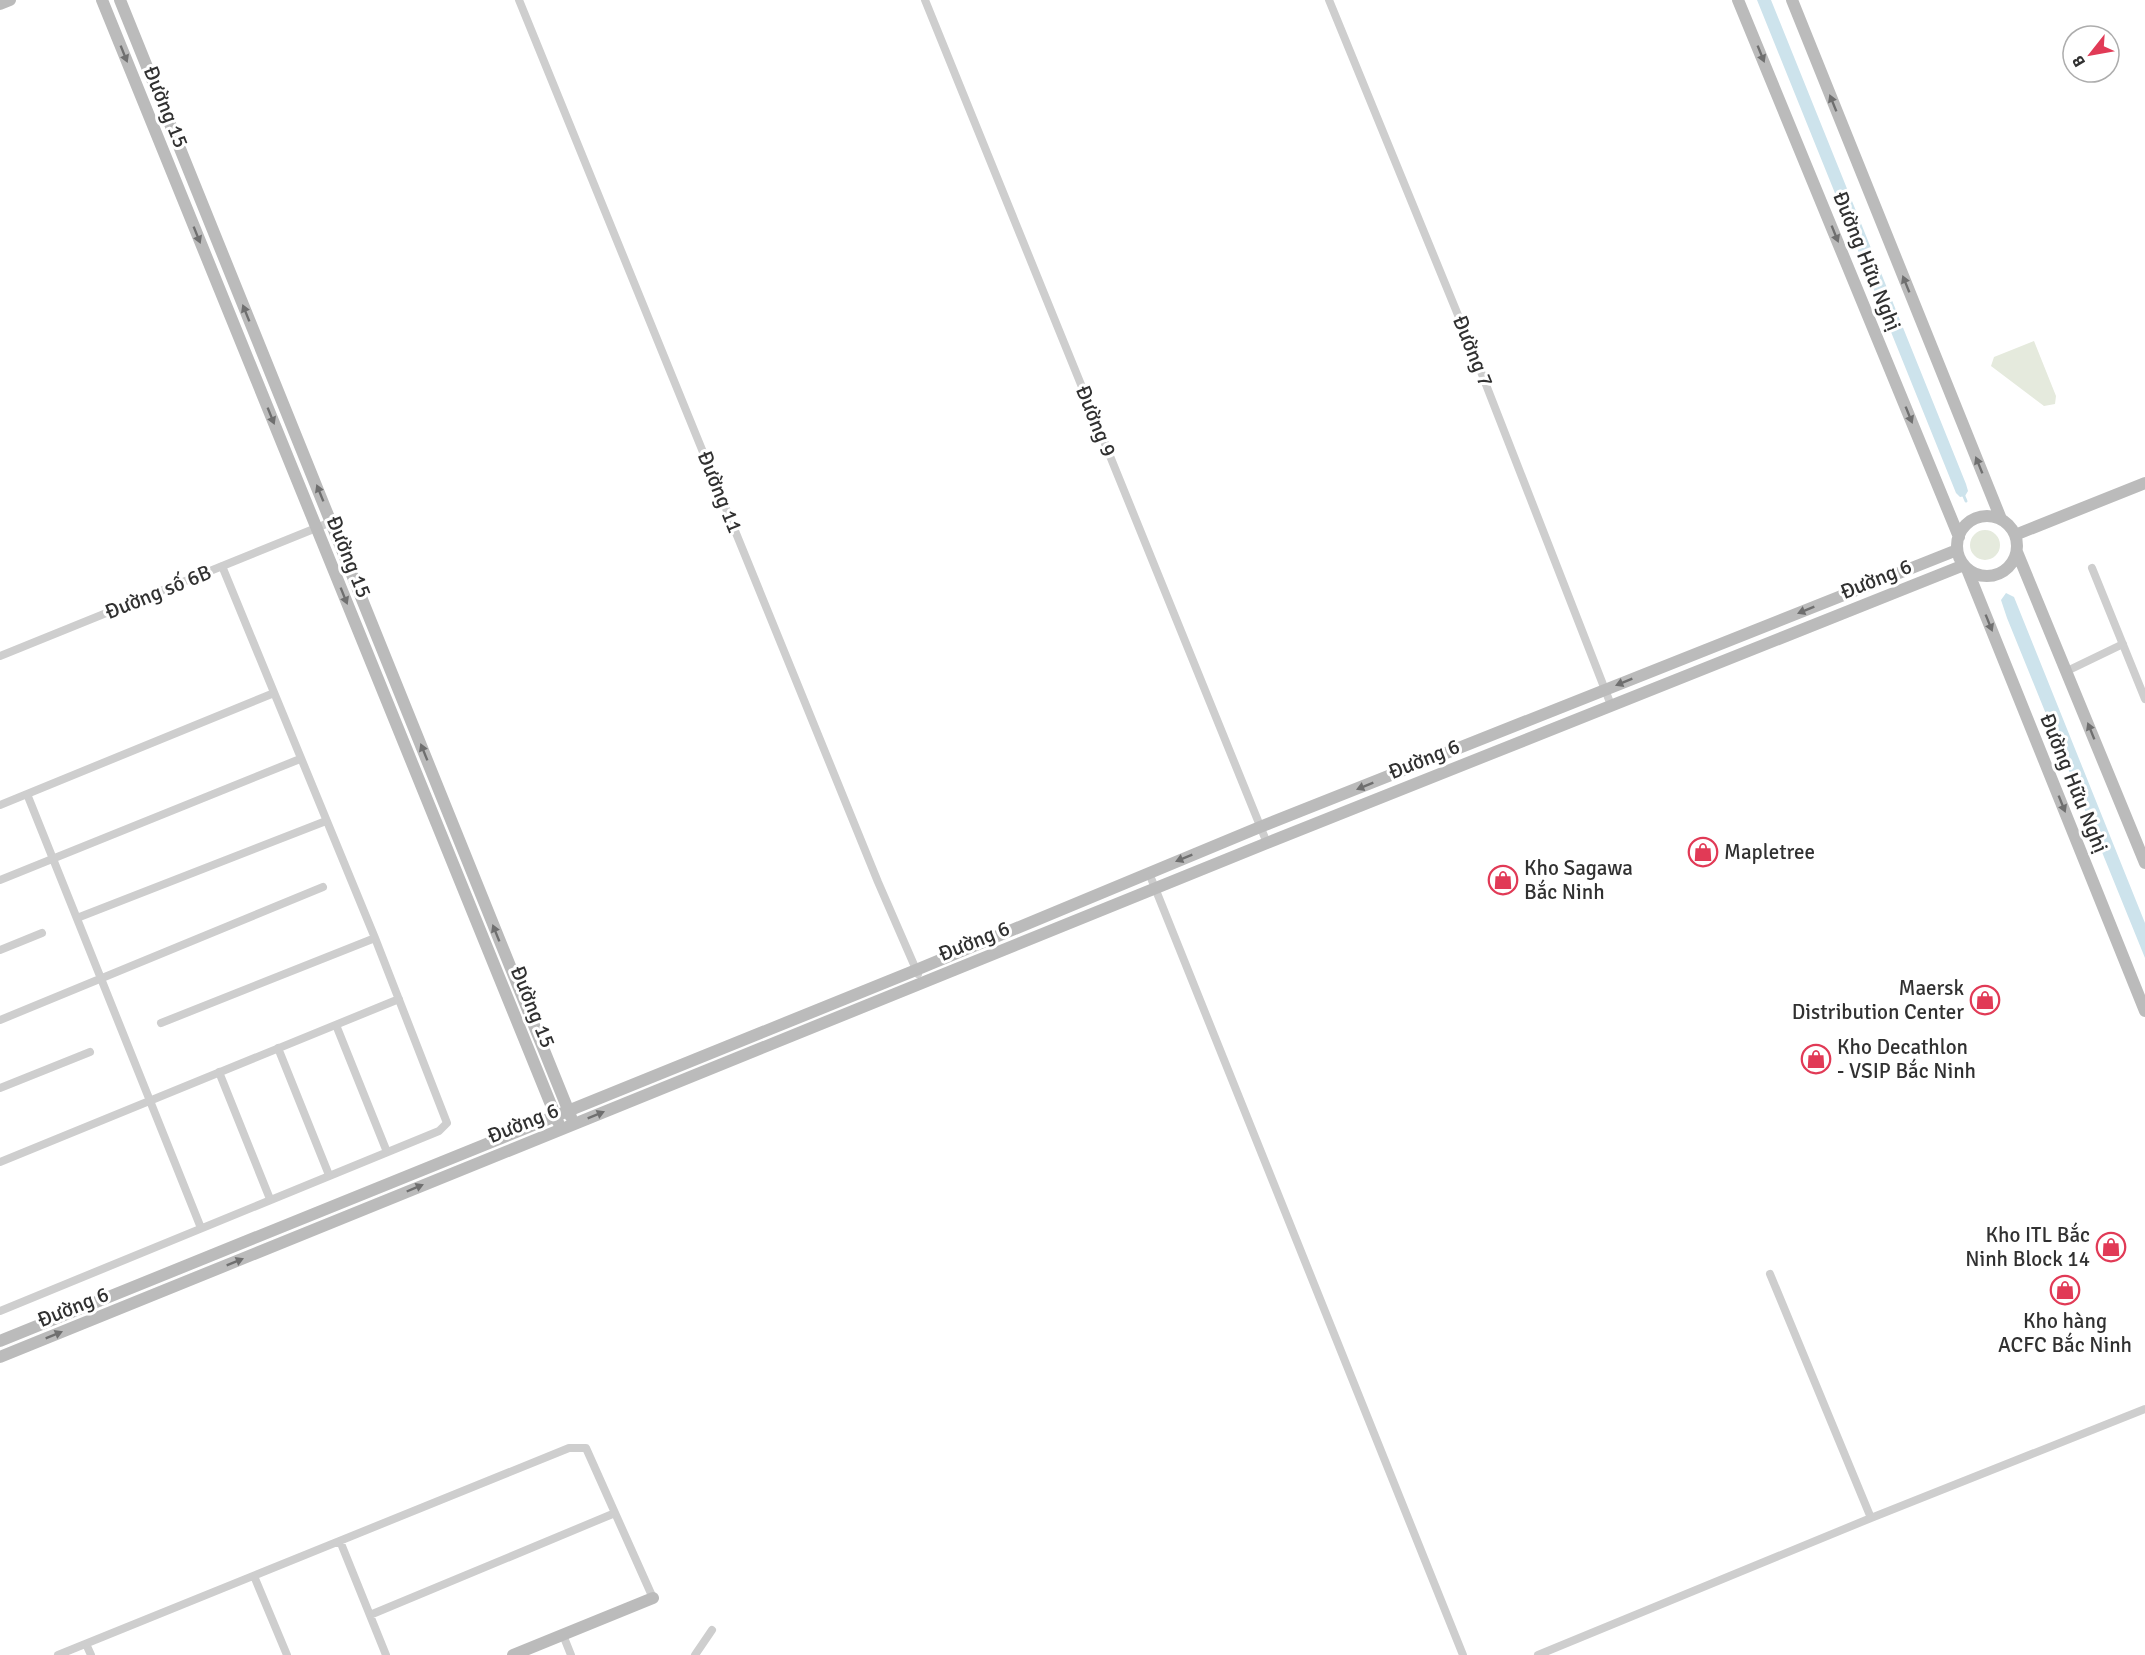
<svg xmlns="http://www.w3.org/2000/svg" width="2145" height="1655" font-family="Signika,sans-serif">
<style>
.green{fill:#e5eadd}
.water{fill:#cde3ec}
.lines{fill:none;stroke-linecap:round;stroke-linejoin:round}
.stream{stroke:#cde3ec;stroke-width:3}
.street{stroke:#cecece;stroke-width:8}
.secondary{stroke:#bbb;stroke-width:12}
.oneway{fill:#6f6f6f}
.labels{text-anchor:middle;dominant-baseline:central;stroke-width:6;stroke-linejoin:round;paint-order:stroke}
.street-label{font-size:21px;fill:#313131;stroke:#fff}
.poi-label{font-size:21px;fill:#313131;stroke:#fff;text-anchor:start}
</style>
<rect width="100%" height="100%" fill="#fff"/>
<path class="green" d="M2034 341 2056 396 2055 404 2044 406 1991 366 1994 357Z
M1970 545a15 15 0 1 1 30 0a15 15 0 1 1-30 0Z"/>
<path class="water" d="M1757 0H1771L1966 484 1968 491 1965 496 1960 497 1956 493Z
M2006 593 2014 597 2145 923V958L2007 618 2001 600Z"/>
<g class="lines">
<path class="stream" d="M1963 494 1966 501"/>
<path class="street" d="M519 0 878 882 918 974
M925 0 1267 843
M1329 0 1476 359 1611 705
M2092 568 2145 699
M0 656 331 522
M2067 671 2123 644
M27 794 201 1228
M0 805 274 693
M1149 873 1463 1655
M0 880 300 759
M77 918 326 821
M0 950 42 933
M0 1020 323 887
M161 1023 375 938
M336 1025 387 1152
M278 1048 329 1175
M219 1072 270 1199
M0 1088 90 1052
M0 1162 399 999
M1770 1274 1871 1518 2145 1409
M0 1311 439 1131 447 1123 375 938 222 566
M340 1541 386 1655
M254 1576 287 1655
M370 1615 615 1513
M563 1635 571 1655
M86 1644 91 1655
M58 1655 569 1448H586L653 1598
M695 1655 712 1630
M1538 1655 1871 1518"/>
<path class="secondary" d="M102 0 558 1122
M120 0 571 1117
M1738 0 1959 537
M1792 0 2001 519
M0 4 10 0
M1957 546a30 30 0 1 1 60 0a30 30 0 1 1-60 0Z
M2015 535 2145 483
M2017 552 2145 863
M1967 569 2145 1011
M0 1341 916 970 1260 827 1957 550
M0 1357 1267 843 1964 565
M513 1655 653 1598"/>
</g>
<defs><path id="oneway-solid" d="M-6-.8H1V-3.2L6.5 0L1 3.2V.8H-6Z" transform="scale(1.5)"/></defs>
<g class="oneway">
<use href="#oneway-solid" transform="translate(124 54) rotate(68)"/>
<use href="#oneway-solid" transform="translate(1761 54) rotate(68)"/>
<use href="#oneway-solid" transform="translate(1833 103) rotate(-112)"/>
<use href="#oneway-solid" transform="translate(1835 234) rotate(68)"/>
<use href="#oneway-solid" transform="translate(197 235) rotate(68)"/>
<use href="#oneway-solid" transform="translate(1906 284) rotate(-112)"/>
<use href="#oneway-solid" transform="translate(246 313) rotate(-112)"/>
<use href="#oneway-solid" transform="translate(1909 415) rotate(68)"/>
<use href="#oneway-solid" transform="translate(271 416) rotate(68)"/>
<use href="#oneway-solid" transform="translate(1979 465) rotate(-112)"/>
<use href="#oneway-solid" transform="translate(320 493) rotate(-112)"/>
<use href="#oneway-solid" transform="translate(344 596) rotate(68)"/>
<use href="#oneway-solid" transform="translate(1806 610) rotate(158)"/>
<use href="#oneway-solid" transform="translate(1989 623) rotate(68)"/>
<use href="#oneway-solid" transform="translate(1624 682) rotate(158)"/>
<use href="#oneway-solid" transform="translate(2091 731) rotate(-112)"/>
<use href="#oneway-solid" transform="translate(424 752) rotate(-112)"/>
<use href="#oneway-solid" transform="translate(1365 786) rotate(158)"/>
<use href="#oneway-solid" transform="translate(2062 804) rotate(68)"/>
<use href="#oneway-solid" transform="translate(1184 858) rotate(158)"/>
<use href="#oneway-solid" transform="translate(496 933) rotate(-112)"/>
<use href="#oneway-solid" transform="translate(596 1115) rotate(-22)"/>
<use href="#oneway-solid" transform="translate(415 1188) rotate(-23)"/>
<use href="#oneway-solid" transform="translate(235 1262) rotate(-22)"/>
<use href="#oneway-solid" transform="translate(54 1335) rotate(-22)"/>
</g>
<defs>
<g id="shop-ring" transform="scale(1.5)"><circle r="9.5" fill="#fff" stroke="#e13a56" stroke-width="1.5"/><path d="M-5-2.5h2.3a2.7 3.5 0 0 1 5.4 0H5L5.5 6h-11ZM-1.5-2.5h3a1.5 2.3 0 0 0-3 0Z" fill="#e13a56"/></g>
</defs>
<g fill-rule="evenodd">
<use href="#shop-ring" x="1703" y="852"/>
<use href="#shop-ring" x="1503" y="880"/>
<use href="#shop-ring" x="1985" y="1000"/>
<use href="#shop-ring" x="1816" y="1059"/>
<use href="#shop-ring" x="2111" y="1247"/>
<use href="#shop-ring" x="2065" y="1290"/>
</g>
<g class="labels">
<g class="street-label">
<text transform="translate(166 107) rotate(68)">Đường 15</text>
<text transform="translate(1867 261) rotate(68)">Đường Hữu Nghị</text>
<text transform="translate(1473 351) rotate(68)">Đường 7</text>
<text transform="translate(1096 421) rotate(68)">Đường 9</text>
<text transform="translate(720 492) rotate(68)">Đường 11</text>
<text transform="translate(349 557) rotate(68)">Đường 15</text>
<text transform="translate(1876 579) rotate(-22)">Đường 6</text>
<text transform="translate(158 592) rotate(-22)">Đường số 6B</text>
<text transform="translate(1424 759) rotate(-22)">Đường 6</text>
<text transform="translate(2074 783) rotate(68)">Đường Hữu Nghị</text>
<text transform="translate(974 941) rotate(-22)">Đường 6</text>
<text transform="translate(533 1007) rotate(68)">Đường 15</text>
<text transform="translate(523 1123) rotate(-22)">Đường 6</text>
<text transform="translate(73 1307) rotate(-22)">Đường 6</text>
</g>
<g class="poi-label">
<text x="1724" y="852">Mapletree</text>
<text x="1524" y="868">Kho Sagawa<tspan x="1524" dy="24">Bắc Ninh</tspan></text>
<text x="1964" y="988" text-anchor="end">Maersk<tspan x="1964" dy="24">Distribution Center</tspan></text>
<text x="1837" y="1047">Kho Decathlon<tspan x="1837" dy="24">- VSIP Bắc Ninh</tspan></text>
<text x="2090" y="1235" text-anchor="end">Kho ITL Bắc<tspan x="2090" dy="24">Ninh Block 14</tspan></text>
<text x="2065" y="1321" text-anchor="middle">Kho hàng<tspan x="2065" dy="24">ACFC Bắc Ninh</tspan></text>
</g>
</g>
<g transform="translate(2091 54) rotate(239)"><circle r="28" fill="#ffffff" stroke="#adadad" stroke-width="1.5"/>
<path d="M0-4.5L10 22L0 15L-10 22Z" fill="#e13a56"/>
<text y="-9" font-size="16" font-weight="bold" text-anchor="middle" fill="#313131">B</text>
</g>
</svg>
